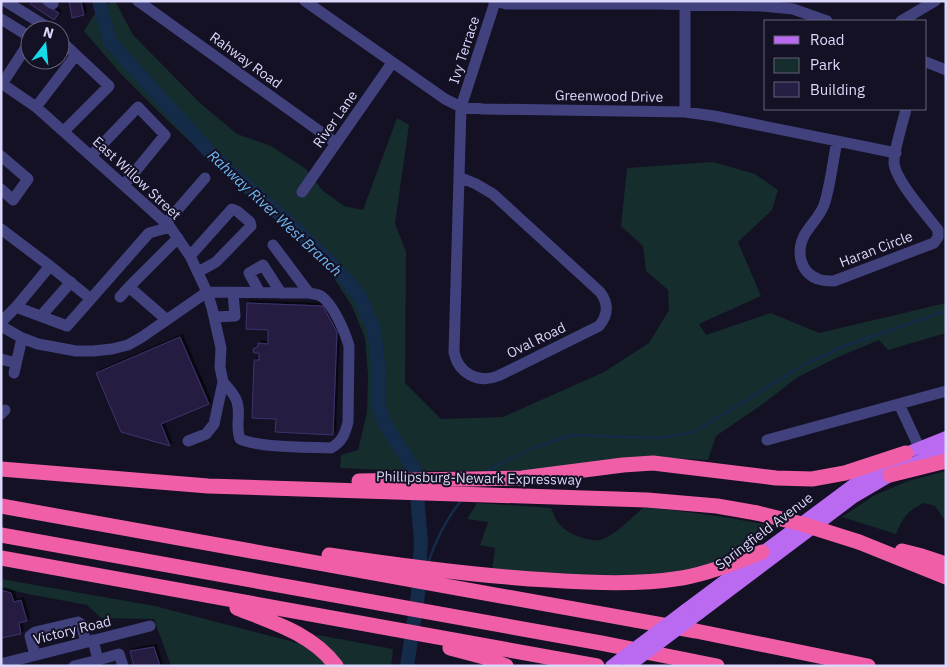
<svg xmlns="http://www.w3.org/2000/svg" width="947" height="667" font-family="'IBM Plex Sans',sans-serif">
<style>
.green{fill:#152d2c}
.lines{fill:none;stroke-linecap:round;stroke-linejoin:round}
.stream{stroke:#152b4a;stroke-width:2.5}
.river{stroke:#152b4a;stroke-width:14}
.building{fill:#251f43;stroke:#3d336d;filter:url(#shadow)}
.minor{stroke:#41417e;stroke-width:11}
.major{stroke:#ba69f1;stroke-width:12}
.highway{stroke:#f05ea8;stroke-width:15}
.major-bridge{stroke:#ba69f1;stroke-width:12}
.highway-bridge{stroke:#f05ea8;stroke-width:15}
.labels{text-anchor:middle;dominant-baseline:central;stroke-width:4;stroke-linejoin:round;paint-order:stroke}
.street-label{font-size:14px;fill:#dbd8fb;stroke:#141124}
.water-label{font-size:15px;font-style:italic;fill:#70b9f1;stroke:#141124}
</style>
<defs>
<filter id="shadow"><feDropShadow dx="2.5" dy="-2.5" stdDeviation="0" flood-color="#0009"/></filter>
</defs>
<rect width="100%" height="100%" fill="#141124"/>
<path class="green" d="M112 1H115L133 35 201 104 237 134 271 146 306 169 322 190 344 206 363 210 397 118 409 125 395 223 406 252 405 383 441 419 503 417 604 372 649 343 669 310 668 290 646 271 643 246 621 226 627 168 713 162 755 174 778 190 772 210 738 242 761 296 699 324 706 335 771 313 819 333 946 303V333L888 350 879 340 836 358 798 377 760 406 716 436 708 460 670 458 547 470 406 471 340 468 341 455 358 450 367 413 368 375 365 338 352 306 330 272 305 242 202 153 161 114 120 73 84 31 94 15Z
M946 471V522L935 506 924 503C907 511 903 517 896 534L842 517 875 495 908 481Z
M477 503 551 508C553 513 556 521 560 525 568 534 588 542 600 540 615 536 632 517 644 507 688 512 732 517 775 527L753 544 710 567 657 576 604 577 492 571 495 548 480 545 488 522 467 519Z
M1 579 155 606 305 645 318 635 393 649 391 666H171L154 619 101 618 87 605 33 595 1 588Z"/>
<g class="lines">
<path class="stream" d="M486 473 490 469 533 448 572 435 658 438 694 432 807 363 847 345 946 311
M428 563C436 540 446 518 462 500
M418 595 421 587"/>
<path class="river" d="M99 1 110 42 215 158 288 222 333 265 359 295 374 330 379 372 378 405 385 424 415 471 421 542 418 595 407 666"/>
</g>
<path class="building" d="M32 1H41L59 13 54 20 30 4Z
M69 1H81L84 15 72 18Z
M247 303 323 306 337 332 333 435 275 432 276 419 252 418 254 360H259V353H254L253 349 258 346V343L268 344V330L246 329Z
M180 337 209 404 161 424 170 446 121 432 96 373Z
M1 590 11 593 14 602 21 600 27 621 19 623 21 634 1 638Z
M154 647 160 666H134L130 651Z"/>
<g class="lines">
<path class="minor" d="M5 1 44 25 39 30
M48 1 53 4
M138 1 336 143
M305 1 445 99 461 107 483 109 685 112 714 116 896 153
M494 1 506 4H655L761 6 793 9 827 21
M1 19 30 37
M901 21 935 1
M60 40 109 86 64 131
M926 62 946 70
M1 83 36 107 148 207 170 227 190 256 207 292 212 308 221 348 220 367 223 382 214 424 206 434 188 441
M2 84 30 41
M36 107 76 55
M685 112V5
M837 141C833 160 830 188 824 205 820 216 811 224 805 234 796 250 799 272 818 279 823 281 829 281 834 281L934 243 938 237V230C927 215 894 179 894 162 894 150 903 122 906 109
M1 156 28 179 13 200 1 189
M91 156 138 107 165 135 124 185
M459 177 476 184 493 194 600 292C609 304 608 315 599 326L498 376C478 384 458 373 454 352L461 107 495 2
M302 192 392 63
M166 223 205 178
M1 229 50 266 16 307 67 326 149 233 170 227
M190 256 232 209 237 211 250 222 251 226 216 262 198 272
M50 266 91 299
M260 293 249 273 263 265 281 293
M120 297 129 287
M41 316 71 282
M215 317 235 316 233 293
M167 320 129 287 178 238
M1 322 16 307
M1 326 22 338 38 344 76 351H93L112 349 128 345 142 337 207 292 309 293 273 245
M1 359 16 363
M14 373 22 338
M223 382C228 388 235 394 237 402 241 414 235 427 240 439 260 448 307 447 331 448 342 442 345 434 348 422L349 346C345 332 333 304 321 296 317 294 313 294 309 293
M899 404 919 447
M1 414 5 410
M767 440 946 391
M93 640 98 660 119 654 123 666
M35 655 30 636 35 632 78 622 81 624 86 642
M1 664 150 626
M74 666 98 660"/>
<path class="major" d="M685 610 854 484 906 453 946 437
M700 613 854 497 905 467 946 449"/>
<path class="highway" d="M1 469 208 486 647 500 717 506 757 513
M890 475 946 461
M359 481 522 478 623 465 653 463 776 478 812 479 845 473 906 453
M1 506 696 631 868 666
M1 535 601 643 717 666
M859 542 946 577
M902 551 922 556 946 564
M329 555C402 566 475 576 549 580 593 583 638 585 682 578 710 573 736 562 762 552
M1 558 597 666
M237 608C272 622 313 634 336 666
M450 648 484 657 506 666"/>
<path class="major-bridge" d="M611 666 685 610
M629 666 700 613"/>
<path class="highway-bridge" d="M757 513 802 524 859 542"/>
</g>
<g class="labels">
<g class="street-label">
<text transform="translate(464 50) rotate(-72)">Ivy Terrace</text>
<text transform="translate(246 60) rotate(36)">Rahway Road</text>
<text transform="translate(609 96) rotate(1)">Greenwood Drive</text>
<text transform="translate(335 119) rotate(-55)">River Lane</text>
<text transform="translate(137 178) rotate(43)">East Willow Street</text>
<text transform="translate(876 249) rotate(-21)">Haran Circle</text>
<text transform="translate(536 340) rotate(-26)">Oval Road</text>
<text transform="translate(479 478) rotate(1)">Phillipsburg-Newark Expressway</text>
<text transform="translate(764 531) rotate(-37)">Springfield Avenue</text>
<text transform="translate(72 630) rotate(-14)">Victory Road</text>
</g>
<g class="water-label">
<text transform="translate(275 213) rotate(43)">Rahway River West Branch</text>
</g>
</g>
<rect width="947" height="667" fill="none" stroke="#dbd8fb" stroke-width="5"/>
<rect x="764" y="20" width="162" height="90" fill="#141124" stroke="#64617a"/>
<rect x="774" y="36" width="25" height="8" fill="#ba69f1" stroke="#64617a"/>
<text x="810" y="45" font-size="15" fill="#dbd8fb">Road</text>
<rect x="774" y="58" width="25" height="15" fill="#152d2c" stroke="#64617a"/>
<text x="810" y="70" font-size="15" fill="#dbd8fb">Park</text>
<rect x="774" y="82" width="25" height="15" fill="#251f43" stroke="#64617a"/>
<text x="810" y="95" font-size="15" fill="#dbd8fb">Building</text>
<g transform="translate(45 45) rotate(16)"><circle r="24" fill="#141124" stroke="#64617a"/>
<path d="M0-4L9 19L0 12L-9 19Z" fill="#16dae9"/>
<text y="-8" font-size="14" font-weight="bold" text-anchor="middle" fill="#dbd8fb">N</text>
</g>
</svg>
